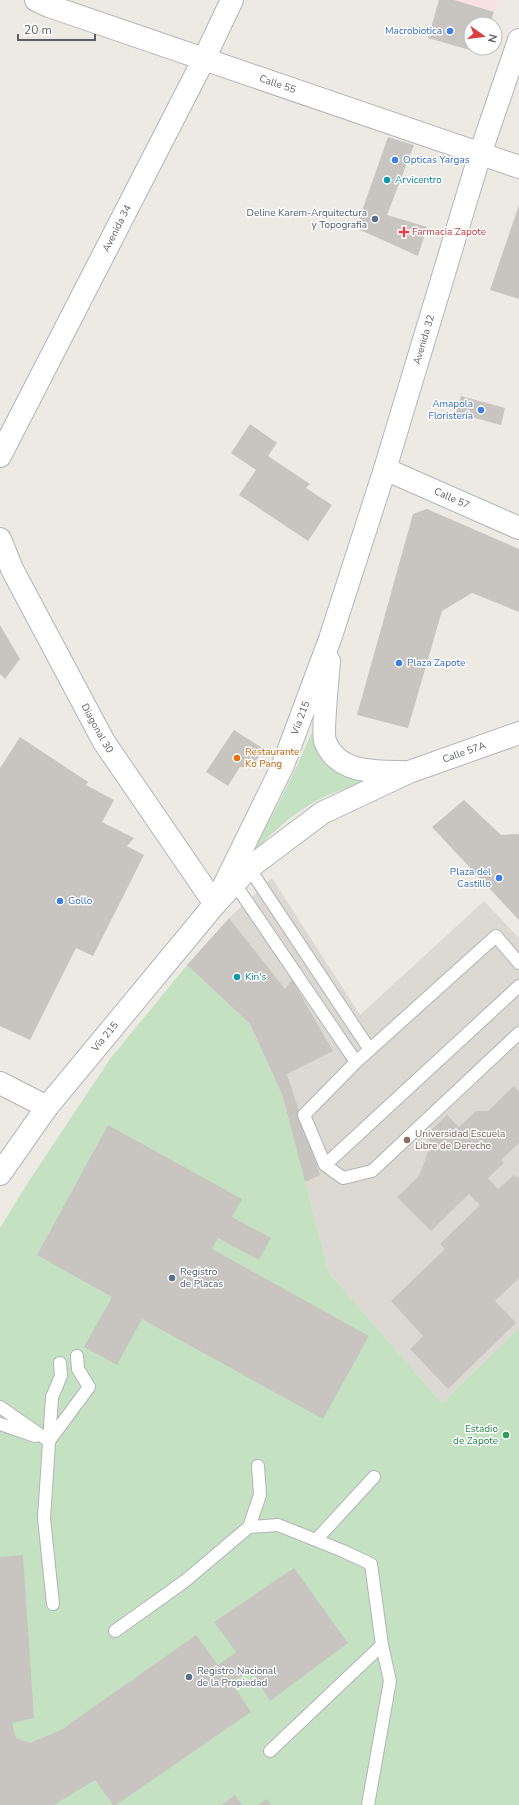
<svg xmlns="http://www.w3.org/2000/svg" width="519" height="1805" font-family="'Nunito Sans',sans-serif">
<style>
.education{fill:#dcd9d2}
.medical{fill:#f8e1e1}
.green{fill:#c4e2c2}
.building{fill:#c8c5c0}
.lines{fill:none;stroke-linecap:round;stroke-linejoin:round}
.lane-casing{stroke:#b1b4b7;stroke-width:14}
.street-casing{stroke:#b1b4b7;stroke-width:24}
.secondary-casing{stroke:#b3b6ba;stroke-width:24}
.lane{stroke:#fff;stroke-width:12}
.street{stroke:#fff;stroke-width:22}
.secondary{stroke:#fff;stroke-width:22}
.shop-dot{fill:#3f7fe0;stroke:#fff;stroke-width:1.5}
.culture-dot{fill:#0f9aa8;stroke:#fff;stroke-width:1.5}
.service-dot{fill:#5c6f8a;stroke:#fff;stroke-width:1.5}
.health-dot{fill:#e0444e;stroke:#fff;stroke-width:1.5}
.food-dot{fill:#e8710a;stroke:#fff;stroke-width:1.5}
.education-dot{fill:#8d6e63;stroke:#fff;stroke-width:1.5}
.leisure-dot{fill:#2e9e5b;stroke:#fff;stroke-width:1.5}
.labels{text-anchor:middle;dominant-baseline:central;stroke-width:3;stroke-linejoin:round;paint-order:stroke}
.shop-label{font-size:10px;fill:#366cbe;stroke:#fff;text-anchor:end}
.street-label{font-size:10px;fill:#5c5f63;stroke:#fff}
.culture-label{font-size:10px;fill:#0d838f;stroke:#fff;text-anchor:start}
.service-label{font-size:10px;fill:#4e5e75;stroke:#fff;text-anchor:start}
.health-label{font-size:10px;fill:#be3a42;stroke:#fff;text-anchor:start}
.food-label{font-size:10px;fill:#c56008;stroke:#fff;text-anchor:start}
.education-label{font-size:10px;fill:#785e54;stroke:#fff;text-anchor:start}
.leisure-label{font-size:10px;fill:#27864d;stroke:#fff;text-anchor:end}
</style>
<rect width="100%" height="100%" fill="#edeae4"/>
<path class="education" d="M272 878 360 1015 484 901 519 938V1328L442 1403 329 1273 283 1097 284 989 229 918Z"/>
<path class="medical" d="M454 0H498L494 12Z"/>
<path class="green" d="M319 716 317 741 380 778C361 784 340 789 322 798 293 812 269 836 246 859 276 813 297 767 319 716Z
M187 965 250 1024 283 1097 329 1273 442 1403 519 1328V1805H0V1228L29 1181 110 1059Z"/>
<path class="building" d="M439 0H454L494 12 490 24H471V48H482L480 53 428 38Z
M388 137 414 145 387 215 427 227 418 256 356 228Z
M519 205V299L490 290Z
M461 396 505 408 501 425 456 413Z
M250 424 277 443 268 456 310 484 306 488 332 505 308 541 239 495 256 470 231 453Z
M427 509 519 549V612L472 593 442 611 408 728 357 715 413 514Z
M0 625 20 659 5 679 0 674Z
M234 730 264 749 251 768 240 767 228 786 206 772Z
M20 737 88 782 86 785 114 800 102 822 134 838 127 846 144 855 93 956 76 948 30 1040 0 1026V768Z
M464 800 501 835 519 834V920L432 827Z
M229 918 285 989 292 980 333 1051 287 1074 320 1175 305 1182 283 1097 250 1024 187 965Z
M514 1086 519 1092V1143L501 1160 504 1163 488 1178 498 1189 514 1175 517 1178 519 1176V1278L495 1301 516 1323 448 1389 410 1349 423 1336 391 1301 445 1249 440 1244 480 1205 469 1194 431 1231 397 1197 419 1176 428 1152 434 1146 425 1136 447 1115 459 1127 476 1111H488Z
M108 1125 242 1199 232 1217 271 1238 259 1260 218 1238 212 1249 369 1336 323 1419 142 1319 117 1365 84 1347 112 1297 37 1255Z
M23 1555 34 1718 12 1723 16 1738 30 1743 61 1730 196 1635 218 1665 236 1652 214 1622 294 1568 348 1643 270 1701 251 1671 231 1682 251 1712 116 1805H113L95 1780 54 1805H0V1557Z
M235 1795 242 1805H221Z
M267 1799 271 1805H258Z"/>
<g class="lines">
<g class="lane-casing">
<path id="lane" d="M249 868 370 1050
M235 884 356 1062
M519 963 496 936 356 1062 304 1115 325 1165 519 986
M325 1165 343 1178 372 1171 519 1033
M0 1407 49 1441
M0 1424 35 1436
M49 1441 89 1387 78 1369 77 1356
M249 1527 278 1525 343 1551 371 1564 382 1645 390 1681 368 1805
M316 1540 374 1477
M53 1604 44 1518 52 1397 61 1376 60 1363
M115 1631 185 1581 249 1527 260 1495 258 1466
M270 1751 382 1645"/>
</g>
<g class="street-casing">
<g id="street">
<path id="s1" d="M36 0 49 6 519 167"/>
<path id="s2" d="M0 456 204 59 232 0"/>
<path id="s3" d="M385 469 519 528"/>
<path id="s4" d="M0 539 12 569 104 742 215 904"/>
<path d="M0 1083 47 1107"/>
</g>
</g>
<g class="secondary-casing">
<g id="secondary">
<path d="M329 661C328 675 322 732 325 741 337 773 374 772 402 772"/>
<path id="s5" d="M215 904 283 765 330 639 385 469 480 154 519 40"/>
<path id="s6" d="M0 1174 47 1107 215 904 249 868 322 813 409 772 519 733"/>
</g>
</g>
<use href="#lane" class="lane"/>
<use href="#street" class="street"/>
<use href="#secondary" class="secondary"/>
</g>
<g class="shop-dot">
<circle cx="450" cy="31" r="4"/>
<circle cx="395" cy="160" r="4"/>
<circle cx="481" cy="410" r="4"/>
<circle cx="399" cy="663" r="4"/>
<circle cx="499" cy="878" r="4"/>
<circle cx="60" cy="901" r="4"/>
</g>
<g class="culture-dot">
<circle cx="387" cy="180" r="4"/>
<circle cx="237" cy="977" r="4"/>
</g>
<g class="service-dot">
<circle cx="375" cy="219" r="4"/>
<circle cx="172" cy="1278" r="4"/>
<circle cx="189" cy="1677" r="4"/>
</g>
<path class="health-dot" d="M402 226h4v4h4v4h-4v4h-4v-4h-4v-4h4z"/>
<circle class="food-dot" cx="237" cy="758" r="4"/>
<circle class="education-dot" cx="407" cy="1140" r="4"/>
<circle class="leisure-dot" cx="506" cy="1435" r="4"/>
<g class="labels">
<g class="shop-label">
<text x="442" y="31">Macrobiotica</text>
<text x="403" y="160" text-anchor="start">Opticas Yargas</text>
<text x="473" y="404">Amapola<tspan x="473" dy="12">Floristería</tspan></text>
<text x="407" y="663" text-anchor="start">Plaza Zapote</text>
<text x="491" y="872">Plaza del<tspan x="491" dy="12">Castillo</tspan></text>
<text x="68" y="901" text-anchor="start">Gollo</text>
</g>
<g class="street-label">
<text stroke="none"><textPath href="#s1" startOffset="256">Calle 55</textPath></text>
<text stroke="none"><textPath href="#s2" startOffset="256">Avenida 34</textPath></text>
<text stroke="none"><textPath href="#s5" startOffset="603">Avenida 32</textPath></text>
<text stroke="none"><textPath href="#s3" startOffset="73">Calle 57</textPath></text>
<text stroke="none"><textPath href="#s5" startOffset="205">Vía 215</textPath></text>
<text stroke="none"><textPath href="#s4" startOffset="213">Diagonal 30</textPath></text>
<text stroke="none"><textPath href="#s6" startOffset="641">Calle 57A</textPath></text>
<text stroke="none"><textPath href="#s6" startOffset="173">Vía 215</textPath></text>
</g>
<g class="culture-label">
<text x="395" y="180">Arvicentro</text>
<text x="245" y="977">Kin's</text>
</g>
<g class="service-label">
<text x="367" y="213" text-anchor="end">Deline Karem-Arquitectura<tspan x="367" dy="12">y Topografia</tspan></text>
<text x="180" y="1272">Registro<tspan x="180" dy="12">de Placas</tspan></text>
<text x="197" y="1671">Registro Nacional<tspan x="197" dy="12">de la Propiedad</tspan></text>
</g>
<g class="health-label">
<text x="412" y="232">Farmacia Zapote</text>
</g>
<g class="food-label">
<text x="245" y="752">Restaurante<tspan x="245" dy="12">Ko Pang</tspan></text>
</g>
<g class="education-label">
<text x="415" y="1134">Universidad Escuela<tspan x="415" dy="12">Libre de Derecho</tspan></text>
</g>
<g class="leisure-label">
<text x="498" y="1429">Estadio<tspan x="498" dy="12">de Zapote</tspan></text>
</g>
</g>
<g transform="translate(483 36) rotate(104)"><circle r="19" fill="#ffffff" stroke="#bebfc1"/>
<path d="M0-3L7 15L0 10L-7 15Z" fill="#d83f3e"/>
<text y="-6" font-size="11" font-weight="bold" text-anchor="middle" fill="#5c5f63">N</text>
</g>
<path d="M18 34v6h77v-6" fill="none" stroke="#5c5f63" stroke-width="2"/>
<text x="24" y="34" font-size="12" fill="#5c5f63" stroke="#ffffff" stroke-width="3" paint-order="stroke">20 m</text>
</svg>
